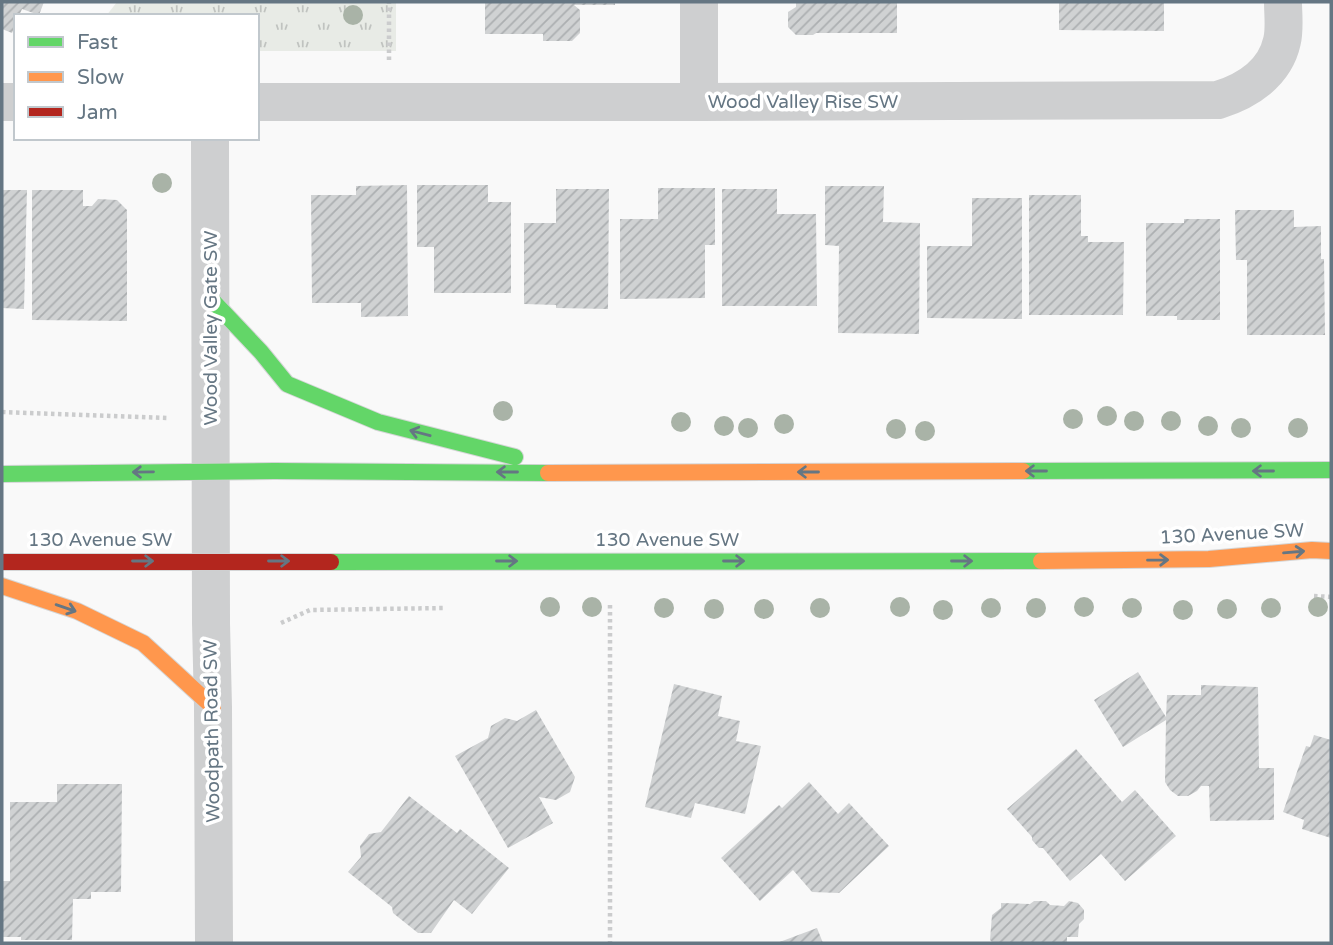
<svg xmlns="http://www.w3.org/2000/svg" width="1333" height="945" font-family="'Varela Round',sans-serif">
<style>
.grass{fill:url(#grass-tufts)}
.building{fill:url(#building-hatch)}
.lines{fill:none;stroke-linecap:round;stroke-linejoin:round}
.fast-casing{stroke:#d5d6d7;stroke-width:18}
.slow-casing{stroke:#d5d6d7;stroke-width:18}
.jam-casing{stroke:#d5d6d7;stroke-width:18}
.path{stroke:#cbcccd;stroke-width:4.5;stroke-dasharray:3.5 3.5;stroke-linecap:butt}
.street{stroke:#cecfd0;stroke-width:38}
.fast{stroke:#63d668;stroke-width:16}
.slow{stroke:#ff974d;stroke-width:16}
.jam{stroke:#b3261e;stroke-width:16}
.tree{fill:#a9b3a7}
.oneway{stroke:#657683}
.labels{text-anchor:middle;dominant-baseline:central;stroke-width:7;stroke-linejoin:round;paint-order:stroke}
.street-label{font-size:19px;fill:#657683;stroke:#fff}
</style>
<defs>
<pattern id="grass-tufts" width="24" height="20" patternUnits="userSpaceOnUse" patternTransform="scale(1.75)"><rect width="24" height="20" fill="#e8ebe6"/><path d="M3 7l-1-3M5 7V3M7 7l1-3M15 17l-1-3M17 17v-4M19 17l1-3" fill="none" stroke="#c0c3c0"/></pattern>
<pattern id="building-hatch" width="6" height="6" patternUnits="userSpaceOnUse" patternTransform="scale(1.75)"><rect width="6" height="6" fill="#d0d2d3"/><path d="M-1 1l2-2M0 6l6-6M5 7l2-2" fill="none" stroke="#acafb1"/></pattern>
</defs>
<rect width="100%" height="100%" fill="#f9f9f9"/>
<path class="grass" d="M117 2H396V51H257V16H106Z"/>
<path class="building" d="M2 2H44L39 15 22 9 19 16H16V24L12 33 2 29Z
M485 2H615V5H574L580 10V33L572 41H543V34H485Z
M796 2H897V33H816L813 35H796L788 27V12L796 7Z
M1059 2H1164V31L1059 30Z
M407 185 408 316 361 317V303H312L311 195H356V186Z
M417 185H488V202H511V293H434V247H417Z
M825 186H884L883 222 920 223 919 334 838 333 839 246 825 245Z
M658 188H715V245H705V298L620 299V219H658Z
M556 189H609L608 309 556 308V305L524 304V223H556Z
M722 189H777V214H816L817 306H722Z
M2 190H27L24 309 2 308Z
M32 190H83V206H92L98 199 117 200 127 210V321L32 320Z
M1029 195H1081V236H1088V242H1124L1123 315H1029Z
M972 198H1022V319L927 318V246H972Z
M1235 210H1294V227L1321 226V259H1324L1325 335H1247V260H1236Z
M1184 219H1220V320H1177V316H1146V223H1184Z
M1138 672 1166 717 1167 695H1201V685L1258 687 1259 768H1274V820L1210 821 1209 786H1201L1197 791 1188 796H1178L1170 790 1165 782 1166 720 1123 747 1094 700Z
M674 684 722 696 718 716 740 721 736 741 761 746 745 814 695 803 691 818 645 807Z
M536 710 575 777 570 792 556 800 539 797 553 823 508 848 455 756 488 738 491 726 505 718 517 721Z
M1314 735 1331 740V838L1302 829 1304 820 1283 812 1306 746 1310 747Z
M1076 749 1122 802 1135 790 1176 836 1125 881 1101 854 1070 881 1043 848H1039L1032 840V837L1007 809Z
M809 782 838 814 849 803 889 846 839 893 812 892 793 870 760 901 721 858 779 805 782 808Z
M57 784H122L121 892H91V899H73L72 940H21V937H2V881H10V802H57Z
M409 796 457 833 460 829 509 868 472 914 454 900 431 933H418L393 913 392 907 348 872 361 857 360 846 369 834 381 832Z
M1034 901H1046L1050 905 1064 906 1069 901 1078 903 1084 910V919L1079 924 1078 937H1067V943H993L990 940 992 915 1001 908V903L1030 904Z
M817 928 823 943H777Z"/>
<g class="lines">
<g class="fast-casing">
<path id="fast" d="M211 299 261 352 287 384 378 422 515 457
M1023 471 1331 470
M2 474 274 471 548 473
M331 562 1041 561"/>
</g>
<g class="slow-casing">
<path id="slow" d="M548 473 1023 471
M1041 561 1209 559 1312 550 1331 551
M2 586 77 611 143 643 213 707"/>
</g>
<g class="jam-casing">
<path id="jam" d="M2 562H331"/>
</g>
<path class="path" d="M389 60V2
M2 412 169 418
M1314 596 1331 597
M610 605V943
M281 623 310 610 445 608"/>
<path class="street" d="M699 2V102
M2 102H16
M257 102H699L1218 100C1247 91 1275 73 1282 41 1285 29 1283 14 1283 2
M210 138 211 623 213 707 214 943"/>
<use href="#fast" class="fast"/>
<use href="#slow" class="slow"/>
<use href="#jam" class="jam"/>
</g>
<g class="tree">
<circle cx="353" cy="15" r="10"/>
<circle cx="162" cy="183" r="10"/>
<circle cx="503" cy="411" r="10"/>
<circle cx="1107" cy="416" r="10"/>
<circle cx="1073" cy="419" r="10"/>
<circle cx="1134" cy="421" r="10"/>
<circle cx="1171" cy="421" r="10"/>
<circle cx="681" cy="422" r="10"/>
<circle cx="784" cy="424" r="10"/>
<circle cx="724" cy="426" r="10"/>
<circle cx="1208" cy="426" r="10"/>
<circle cx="748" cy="428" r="10"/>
<circle cx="1241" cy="428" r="10"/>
<circle cx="1298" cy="428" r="10"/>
<circle cx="896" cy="429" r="10"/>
<circle cx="925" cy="431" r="10"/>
<circle cx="550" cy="607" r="10"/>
<circle cx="592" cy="607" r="10"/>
<circle cx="900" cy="607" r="10"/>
<circle cx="1084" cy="607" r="10"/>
<circle cx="1318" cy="607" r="10"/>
<circle cx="664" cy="608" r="10"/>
<circle cx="820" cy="608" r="10"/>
<circle cx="991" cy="608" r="10"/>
<circle cx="1036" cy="608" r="10"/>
<circle cx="1132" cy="608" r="10"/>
<circle cx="1271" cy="608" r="10"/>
<circle cx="714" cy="609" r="10"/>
<circle cx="764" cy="609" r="10"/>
<circle cx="1227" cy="609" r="10"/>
<circle cx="943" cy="610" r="10"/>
<circle cx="1183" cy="610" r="10"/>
</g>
<defs><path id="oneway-shaft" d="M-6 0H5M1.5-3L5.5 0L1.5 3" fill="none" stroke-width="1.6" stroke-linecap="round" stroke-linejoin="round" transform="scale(1.75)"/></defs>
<g class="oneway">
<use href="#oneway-shaft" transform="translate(420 433) rotate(-165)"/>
<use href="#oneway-shaft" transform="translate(1036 471) rotate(180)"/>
<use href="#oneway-shaft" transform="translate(1263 471) rotate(180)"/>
<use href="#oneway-shaft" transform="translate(143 472) rotate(179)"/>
<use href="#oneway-shaft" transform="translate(507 472) rotate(-180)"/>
<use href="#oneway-shaft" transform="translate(808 472) rotate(180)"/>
<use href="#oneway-shaft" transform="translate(1294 552) rotate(-5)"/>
<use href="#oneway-shaft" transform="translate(1158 560) rotate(-1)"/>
<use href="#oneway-shaft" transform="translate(143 561)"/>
<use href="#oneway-shaft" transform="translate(279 561)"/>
<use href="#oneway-shaft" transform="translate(507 561)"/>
<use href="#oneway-shaft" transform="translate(734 561)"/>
<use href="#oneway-shaft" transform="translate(962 561)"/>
<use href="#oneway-shaft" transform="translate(66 608) rotate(19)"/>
</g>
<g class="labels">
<g class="street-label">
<text x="803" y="102">Wood Valley Rise SW</text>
<text transform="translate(211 328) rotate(-90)">Wood Valley Gate SW</text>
<text transform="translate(1232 534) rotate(-3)">130 Avenue SW</text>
<text x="100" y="540">130 Avenue SW</text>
<text x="667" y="540">130 Avenue SW</text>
<text transform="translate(212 731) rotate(-91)">Woodpath Road SW</text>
</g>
</g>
<rect width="1333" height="945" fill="none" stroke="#657683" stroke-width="7"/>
<rect x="14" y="14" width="245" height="126" fill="#ffffff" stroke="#c1c8cd" stroke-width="2"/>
<rect x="28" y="37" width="35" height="10" fill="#63d668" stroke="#c1c8cd" stroke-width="2"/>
<text x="77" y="49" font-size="21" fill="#657683">Fast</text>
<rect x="28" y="72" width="35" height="10" fill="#ff974d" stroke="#c1c8cd" stroke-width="2"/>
<text x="77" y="84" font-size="21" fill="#657683">Slow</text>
<rect x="28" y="107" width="35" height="10" fill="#b3261e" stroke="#c1c8cd" stroke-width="2"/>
<text x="77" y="119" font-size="21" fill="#657683">Jam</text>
</svg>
